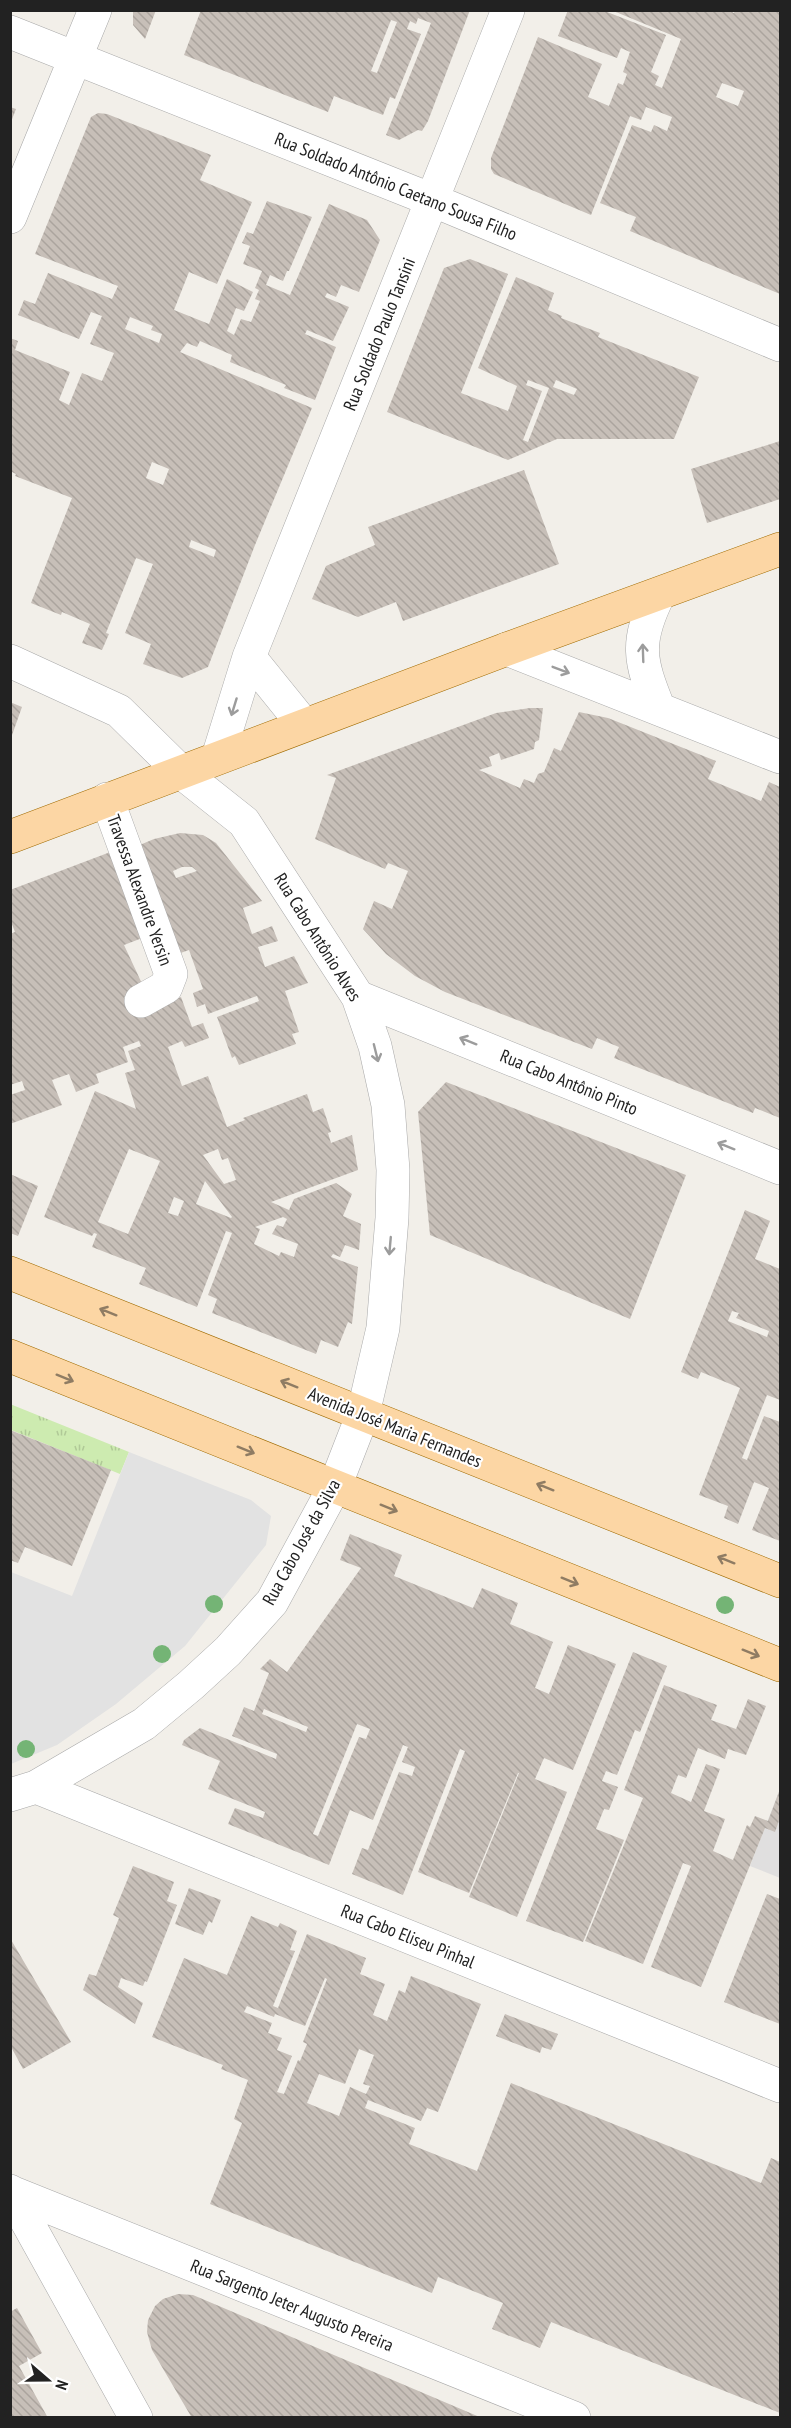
<svg xmlns="http://www.w3.org/2000/svg" width="791" height="2428" font-family="'PT Sans Narrow',sans-serif">
<style>
.residential{fill:#e0dfdf}
.grass{fill:url(#grass-tufts)}
.parking{fill:#e2e2e2}
.building{fill:url(#building-back-hatch);fill-rule:evenodd}
.lines{fill:none;stroke-linecap:round;stroke-linejoin:round}
.minor-casing{stroke:#a9a9a9;stroke-width:34}
.major-casing{stroke:#a06b00;stroke-width:34}
.minor{stroke:#fff;stroke-width:33}
.major{stroke:#fcd6a4;stroke-width:33}
.tree{fill:#74b475}
.oneway{stroke:#9c9c9c}
.oneway2{stroke:#8f7c63}
.labels{text-anchor:middle;dominant-baseline:central;stroke-width:4.5;stroke-linejoin:round;paint-order:stroke}
.street-label{font-size:18px;fill:#222;stroke:#fff}
</style>
<defs>
<pattern id="grass-tufts" width="24" height="20" patternUnits="userSpaceOnUse" patternTransform="scale(1.5)"><rect width="24" height="20" fill="#cdebb0"/><path d="M3 7l-1-3M5 7V3M7 7l1-3M15 17l-1-3M17 17v-4M19 17l1-3" fill="none" stroke="#b0c997"/></pattern>
<pattern id="building-back-hatch" width="6" height="6" patternUnits="userSpaceOnUse" patternTransform="scale(1.5)"><rect width="6" height="6" fill="#c7bfb8"/><path d="M-1 5l2 2M0 0l6 6M5-1l2 2" fill="none" stroke="#aba49e"/></pattern>
</defs>
<rect width="100%" height="100%" fill="#f2efe9"/>
<path class="residential" d="M780 1789V1878L750 1866Z"/>
<path class="grass" d="M10 1404 129 1452 120 1474 11 1430Z"/>
<path class="parking" d="M129 1452 251 1500 271 1516 266 1545 185 1646 116 1704 57 1745 11 1764V1572L72 1596Z"/>
<path class="building" d="M133 10H156L145 39 133 25Z
M201 10H470L428 121 422 131 418 130 399 140 386 135 431 23 418 18 416 24 410 21 407 29 421 34 395 99 390 97 383 115 334 96 328 112 184 55ZM391 20 397 22 377 73 371 71Z
M568 10H602L666 35 651 72 659 76 655 85 662 88 681 39 611 10H728L734 13 735 10H780V294L630 231 636 217 600 203 632 125 651 132 654 125 667 131 672 117 646 107 641 120 630 116 591 215 494 174 491 169V158L538 37 602 64 588 97 609 106 618 83 623 85 627 74 623 72 630 52 621 48 617 58 558 36ZM722 83 744 91 738 106 716 97Z
M10 107 16 109 11 122H10Z
M98 113 107 114 211 155 200 180 252 202 217 284 189 272 174 310 209 324 227 279 253 292 244 311 236 308 227 331 234 335 241 319 251 322 260 301 255 299 259 290 255 288 262 271 243 264 250 246 242 243 247 232 253 234 267 201 312 217 289 271H287L283 281 270 275 266 285 290 295 329 204 367 220 380 240 359 292 341 285 336 297 327 293 325 297 349 307 333 341 307 330 305 334 336 347 315 400 284 388 286 385 230 362 232 355 200 341 197 347 187 343 180 352 312 408 255 545 208 667 182 678 143 664 151 644 125 633 153 564 136 558 106 633 109 634 102 650 82 643 90 624 62 612 61 615 31 603 72 498 15 476 16 474 10 471V338L18 341 15 350 70 372 59 400 69 405 82 373 102 381 114 353 90 344 102 316 91 312 79 339 18 315 24 300 35 304 48 273 112 299 118 286 35 254 91 117ZM130 317 153 326 151 330 162 334 159 343 125 329ZM152 462 169 469 163 485 146 478ZM191 540 216 550 214 557 189 547Z
M470 259 508 274 461 393 508 411 517 386 478 368 516 277 554 293 548 310 562 316 561 318 600 333 598 337 699 377 674 439H557L508 460 387 412 444 268ZM528 380 549 388 528 442 523 440 542 391 526 385ZM556 380 577 389 574 395 553 387Z
M780 441V499L707 523 691 469Z
M524 470 559 564 403 621 396 602 358 617 312 599 326 566 375 545 368 527Z
M10 702 22 707 11 738H10Z
M530 708H543L539 740 535 742 534 749 501 760 499 753 489 757 492 766 479 770 520 788 524 779 534 783 538 774 544 772 554 748 561 751 579 712 608 718 716 761 708 779 761 801 769 782 780 787V1118L755 1108 753 1113 614 1058 619 1047 597 1038 592 1049 445 992 415 976 386 954 363 929 374 901 392 909 408 871 388 863 385 869 315 839 336 778 327 775 496 713Z
M180 833 203 835 216 843 262 901 243 908 252 934 272 926 278 941 258 947 265 967 294 956 308 983 285 991 299 1032 292 1034 296 1044 239 1065 235 1056 232 1058 217 1017 259 1001 257 996 208 1014 205 1004 197 1007 193 993 203 989 189 950 175 955 135 847 154 839ZM182 867H192L197 871 176 878 173 871Z
M113 851 150 935 124 945 145 990 124 997 132 1015 181 997 192 1027 203 1023 209 1038 185 1047 182 1041 168 1047 182 1086 208 1076 227 1127 245 1120 243 1118 307 1094 313 1112 323 1108 331 1132 328 1133 331 1143 352 1135 358 1170 271 1202 289 1210 294 1199 336 1183 352 1194 343 1216 361 1224 359 1250 345 1245 340 1257 333 1254 331 1257 358 1267 352 1324 348 1322 338 1347 321 1340 316 1354 212 1313 217 1299 208 1295 232 1233 226 1231 197 1307 139 1284 146 1268 92 1247 97 1234 94 1233 92 1236 44 1217 95 1091 136 1109 125 1073 135 1070 128 1051 141 1046 139 1041 123 1047 128 1062 96 1074 99 1083 76 1092 69 1074 52 1080 62 1105 10 1124V1095L25 1090 22 1081 10 1085V934L15 932 10 919V890ZM129 1149 160 1161 128 1234 98 1222ZM218 1149 222 1160 228 1158 236 1180 224 1184 203 1155ZM205 1181 232 1217 231 1218 196 1204ZM174 1197 184 1201 178 1216 168 1213ZM283 1217 287 1219 283 1227 277 1225 272 1234 298 1244 294 1257 281 1252 279 1256 254 1244 260 1229 255 1227Z
M446 1082 686 1175 630 1319 430 1235 418 1112Z
M10 1174 38 1186 18 1236 10 1233Z
M745 1210 770 1221 755 1259 780 1269V1400L767 1395 742 1458 747 1460 764 1416 780 1422V1541L752 1530 769 1488 754 1482 738 1524 724 1518 728 1506 699 1495 740 1388 701 1372 698 1379 681 1372ZM732 1311 739 1313 736 1318 769 1331 767 1337 728 1321Z
M10 1430 111 1470 72 1566 25 1547 18 1563 10 1560Z
M350 1534 402 1555 394 1576 473 1608 482 1588 518 1603 510 1624 553 1642 535 1688 549 1694 568 1645 616 1664 573 1770 544 1758 535 1779 567 1792 517 1917 469 1897 519 1773H518L469 1893 418 1872 465 1751 460 1749 403 1895 352 1874 362 1848 368 1850 399 1772 412 1776 415 1767 402 1762 408 1747 403 1745 373 1820 350 1810 329 1865 228 1824 235 1808 263 1818 265 1812 208 1789 220 1761 182 1745 184 1740 200 1728 276 1759 277 1754 232 1736 244 1707 254 1711 269 1673 260 1669 270 1659 287 1672 361 1568 340 1560ZM264 1709 308 1727 306 1732 262 1714ZM357 1724 370 1729 366 1739 359 1737 318 1836 313 1834Z
M633 1652 667 1666 640 1732 635 1730 617 1775 606 1771 602 1781 618 1787 609 1810 604 1809 596 1829 624 1840 583 1942 526 1921Z
M664 1685 717 1705 711 1720 736 1729 748 1699 766 1706 746 1755 728 1749 725 1759 698 1748 686 1778 678 1775 671 1793 691 1802 706 1764 720 1769 704 1811 725 1819 713 1851 733 1860 747 1825 750 1827 755 1816 768 1821 780 1789V1818L775 1832 765 1828 701 1987 651 1967 691 1866 683 1863 643 1964 585 1941 643 1798 624 1790Z
M133 1866 174 1882 167 1901 177 1905 147 1982 145 1981 143 1986 121 1978 118 1987 143 2003 135 2024 83 1990 89 1974 96 1976 119 1918 113 1915Z
M189 1888 221 1900 212 1923 209 1921 203 1935 175 1924Z
M767 1894 780 1899V2024L724 2002Z
M251 1916 278 1927 280 1923 297 1931 290 1950 295 1951 273 2006 278 2008 307 1934 366 1958 360 1974 385 1984 373 2015 387 2021 399 1990 405 1993 411 1976 481 2004 438 2112 427 2108 421 2121 368 2100 365 2108 415 2128 409 2144 477 2171 511 2083 761 2183 771 2158 780 2162V2413L551 2322 540 2348 492 2329 503 2303 438 2277 432 2293 210 2204 242 2123 234 2119 248 2080 221 2069 223 2065 152 2037 184 1958 227 1975ZM325 1978 327 1979 303 2042 307 2044 300 2061 298 2060 284 2094 277 2092 292 2056 277 2050 282 2038 268 2033 272 2023 244 2012 247 2006 274 2017 275 2014 305 2026ZM359 2049 374 2055 363 2084 370 2086 366 2094 350 2087 339 2116 307 2103 319 2074 345 2084Z
M10 1938 71 2042 23 2069 10 2045Z
M505 2014 558 2034 551 2050 542 2047 540 2053 496 2036Z
M178 2294 193 2295 482 2418H192L152 2350 147 2332 148 2320 155 2306 163 2299Z
M17 2308 42 2353 19 2366 48 2418H10V2312Z"/>
<g class="lines">
<g class="minor-casing">
<path id="minor" d="M10 32 432 200 780 345
M10 217 95 10
M507 649 780 757
M249 657 304 725
M10 661 119 711 181 772 244 822 358 997 375 1046 388 1105 393 1170 392 1218 383 1328 363 1414 335 1486 272 1602 228 1651 191 1685 144 1724 36 1787 10 1795
M659 709C639 660 635 642 659 594
M218 757 249 657 508 10
M107 799 171 974 166 987 141 1001
M358 997 780 1168
M36 1787 780 2086
M10 2191 136 2418
M11 2192 574 2418"/>
</g>
<g class="major-casing">
<path id="major" d="M10 837 507 649 780 549
M10 1273 780 1581
M10 1356 780 1665"/>
</g>
<use href="#minor" class="minor"/>
<use href="#major" class="major"/>
</g>
<g class="tree">
<circle cx="214" cy="1604" r="9"/>
<circle cx="725" cy="1605" r="9"/>
<circle cx="162" cy="1654" r="9"/>
<circle cx="26" cy="1749" r="9"/>
</g>
<defs><path id="oneway-shaft" d="M-6 0H5M1.5-3L5.5 0L1.5 3" fill="none" stroke-width="1.6" stroke-linecap="round" stroke-linejoin="round" transform="scale(1.5)"/></defs>
<g class="oneway">
<use href="#oneway-shaft" transform="translate(643 653) rotate(-92)"/>
<use href="#oneway-shaft" transform="translate(561 670) rotate(21)"/>
<use href="#oneway-shaft" transform="translate(234 707) rotate(107)"/>
<use href="#oneway-shaft" transform="translate(468 1041) rotate(-158)"/>
<use href="#oneway-shaft" transform="translate(376 1053) rotate(76)"/>
<use href="#oneway-shaft" transform="translate(726 1146) rotate(-158)"/>
<use href="#oneway-shaft" transform="translate(390 1246) rotate(95)"/>
</g>
<g class="oneway2">
<use href="#oneway-shaft" transform="translate(108 1312) rotate(-158)"/>
<use href="#oneway-shaft" transform="translate(65 1378) rotate(22)"/>
<use href="#oneway-shaft" transform="translate(289 1384) rotate(-158)"/>
<use href="#oneway-shaft" transform="translate(246 1450) rotate(22)"/>
<use href="#oneway-shaft" transform="translate(545 1487) rotate(-158)"/>
<use href="#oneway-shaft" transform="translate(389 1508) rotate(22)"/>
<use href="#oneway-shaft" transform="translate(726 1560) rotate(-158)"/>
<use href="#oneway-shaft" transform="translate(570 1581) rotate(22)"/>
<use href="#oneway-shaft" transform="translate(751 1653) rotate(22)"/>
</g>
<g class="labels">
<g class="street-label">
<text transform="translate(396 186) rotate(22)">Rua Soldado Antônio Caetano Sousa Filho</text>
<text transform="translate(379 334) rotate(-68)">Rua Soldado Paulo Tansini</text>
<text transform="translate(140 890) rotate(70)">Travessa Alexandre Yersin</text>
<text transform="translate(318 937) rotate(58)">Rua Cabo Antônio Alves</text>
<text transform="translate(569 1082) rotate(22)">Rua Cabo Antônio Pinto</text>
<text transform="translate(395 1427) rotate(22)">Avenida José Maria Fernandes</text>
<text transform="translate(301 1542) rotate(-61)">Rua Cabo José da Silva</text>
<text transform="translate(408 1936) rotate(22)">Rua Cabo Eliseu Pinhal</text>
<text transform="translate(292 2305) rotate(22)">Rua Sargento Jeter Augusto Pereira</text>
</g>
</g>
<rect width="791" height="2428" fill="none" stroke="#222222" stroke-width="24"/>
<g transform="translate(48 2380) rotate(110)" stroke="#ffffff" stroke-width="4.5" paint-order="stroke">
<path d="M0-4.5L10 22L0 15L-10 22Z" fill="#222222"/>
<text y="-9" font-size="16" font-weight="bold" text-anchor="middle" fill="#222222">N</text>
</g>
</svg>
